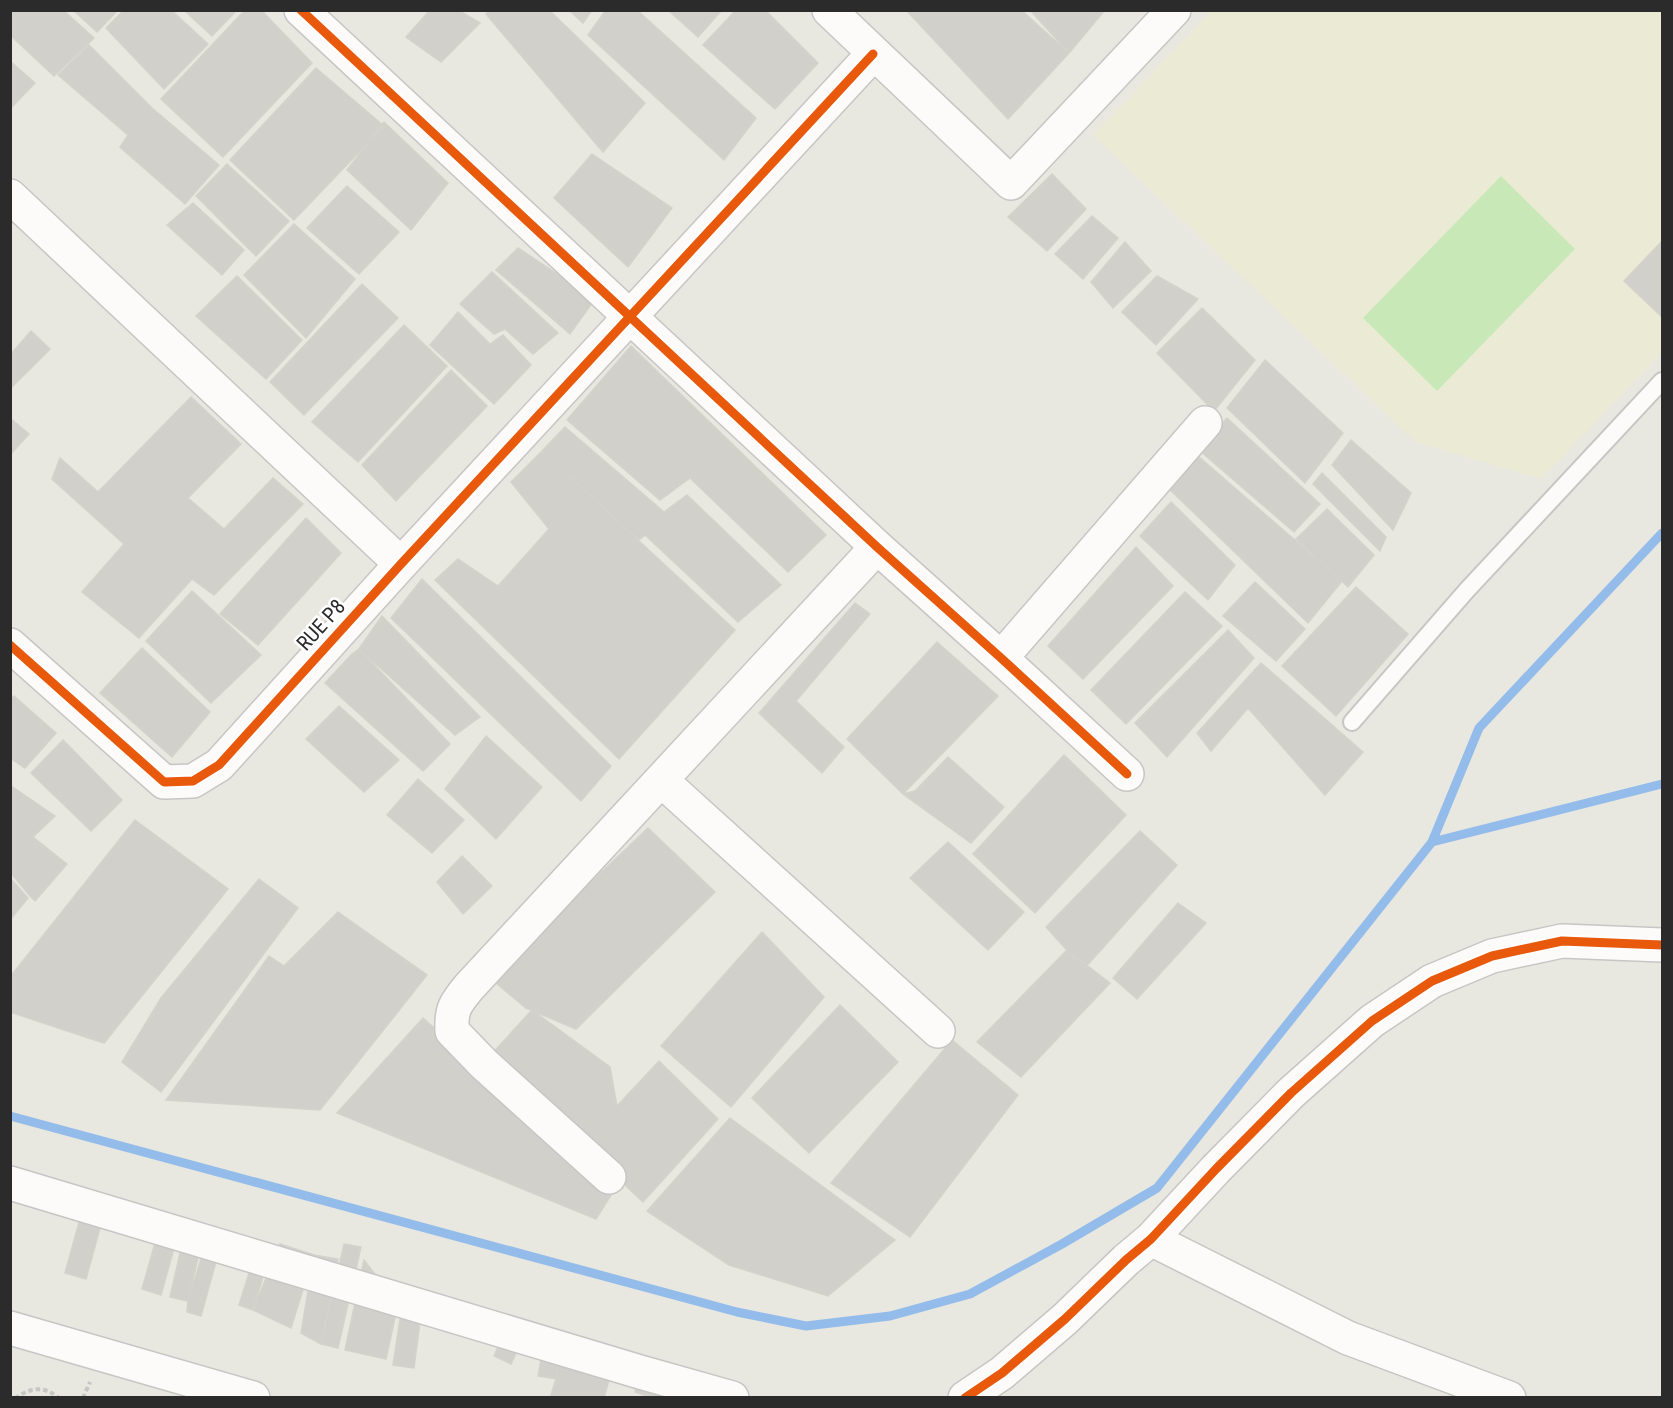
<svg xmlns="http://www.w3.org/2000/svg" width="1673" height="1408" font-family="'Roboto Condensed',sans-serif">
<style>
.education{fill:#ebead5}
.pitch{fill:#c8e9b7}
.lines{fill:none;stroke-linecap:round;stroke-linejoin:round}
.stream{stroke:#94bcea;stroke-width:9}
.building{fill:#d1d0cb;stroke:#d3d3cc;stroke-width:1.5}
.service-casing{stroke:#c6c6c5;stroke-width:20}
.minor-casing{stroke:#c6c6c5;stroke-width:36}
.path{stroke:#c6c6c5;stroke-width:4;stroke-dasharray:4.5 3;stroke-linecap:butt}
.service{stroke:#fcfbfa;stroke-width:16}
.minor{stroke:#fcfbfa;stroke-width:33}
.cycleway-casing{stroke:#fff;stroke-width:13}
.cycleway{stroke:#e8590c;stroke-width:9}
.labels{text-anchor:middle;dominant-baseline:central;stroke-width:5;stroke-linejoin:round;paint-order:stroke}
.street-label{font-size:21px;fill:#2b2b2b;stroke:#fff}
</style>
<rect width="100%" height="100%" fill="#e8e7e0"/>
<path class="education" d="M1212 11H1662V352L1541 479 1416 442 1093 135Z"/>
<path class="pitch" d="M1501 176 1575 249 1437 391 1363 318Z"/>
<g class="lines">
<path class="stream" d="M1432 842 1662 784
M10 1116 737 1312 806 1326 890 1316 970 1294 1062 1244 1157 1188 1432 842 1479 728 1662 533"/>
</g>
<path class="building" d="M10 10H63L94 38 54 76 10 35Z
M73 10H118L97 32Z
M124 10H171L208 44 164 89 106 28Z
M184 10H237L212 36Z
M245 10H261L312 63 223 157 161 99Z
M430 10H458L480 23 441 62 406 37Z
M489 10H549L645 103 603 152 486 14Z
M569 10H592L583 23Z
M606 10H637L756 118 724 160 588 35Z
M668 10H722L698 37Z
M736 10H765L818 63 775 109 703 45Z
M906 10H1021L1069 53 1008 119Z
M1030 10H1105L1069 53Z
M89 45 152 108 219 165 185 204 120 147 128 135 58 75Z
M10 61 35 83 10 109Z
M316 68 384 126 294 220 230 160Z
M384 122 448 183 411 230 347 170Z
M592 154 672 208 628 267 554 198Z
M227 164 289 221 256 256 196 196Z
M1052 174 1086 209 1047 251 1008 217Z
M347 186 399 232 359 274 307 228Z
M193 203 244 250 222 275 167 225Z
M1092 216 1118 238 1083 279 1055 254Z
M294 224 355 279 306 338 244 275Z
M1125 242 1151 271 1113 308 1091 282Z
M1661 242 1662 243V317L1624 281Z
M518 248 595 299 570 334 496 270Z
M492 272 558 333 533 354 505 329 494 334 460 304Z
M237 276 302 340 266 379 196 316Z
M1157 276 1198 299 1156 345 1122 312Z
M362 284 398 318 304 415 270 382Z
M1202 308 1255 360 1214 411 1157 353Z
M458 312 490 344 503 335 531 365 494 404 430 345Z
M404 325 447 366 358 462 312 422Z
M31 331 50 349 10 389V355Z
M631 346 826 535 788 572 690 478 660 500 567 420Z
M1265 360 1343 433 1305 483 1227 408Z
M451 370 487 406 396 501 362 465Z
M191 397 241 444 188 498 224 529 273 478 303 504 214 595 192 579 139 638 82 592 124 544 52 479 60 458 98 492Z
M10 418 29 434 10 455Z
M1227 418 1320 504 1294 532 1199 450Z
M565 427 664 512 687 495 781 585 738 622 645 535 639 540 542 451Z
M1351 440 1411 493 1393 530 1332 465Z
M1191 450 1342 581 1308 623 1161 481Z
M542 451 735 630 619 759 435 580 458 559 498 586 549 529 511 482Z
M1322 473 1386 537 1380 551 1313 484Z
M1171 502 1235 565 1208 600 1140 536Z
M1327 509 1374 555 1348 587 1296 539Z
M306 518 341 553 258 645 220 614Z
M1136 547 1173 586 1083 679 1048 646Z
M422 579 611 766 581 801 391 618Z
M1255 582 1305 629 1276 661 1223 616Z
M1356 587 1408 634 1336 716 1282 666Z
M192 591 261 655 211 703 146 641Z
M1185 592 1222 626 1126 724 1091 690Z
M855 603 870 614 796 701 844 747 822 773 759 713Z
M382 616 480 717 455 735 359 649Z
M1228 630 1254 658 1167 757 1135 723Z
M937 642 998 696 903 794 847 739Z
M142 648 210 712 172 757 100 693Z
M359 649 450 744 423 771 325 683 351 655Z
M1261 663 1363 752 1325 795 1248 708 1211 751 1197 733Z
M14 696 56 733 25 768 10 758V700Z
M339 706 399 760 364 792 306 739Z
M486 736 542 787 496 839 445 789Z
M63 740 122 800 91 831 31 773Z
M1064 755 1126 815 1035 913 973 854Z
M948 757 1004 807 971 843 903 794 915 791Z
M418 779 464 820 432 853 387 815Z
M10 785 55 816 33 837 67 864 35 901 30 896 10 872Z
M135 820 228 889 104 1043 10 1012V977Z
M648 828 715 892 576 1029 526 1008 490 978Z
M1140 831 1177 865 1084 969 1046 927Z
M948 842 1024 912 988 950 910 878Z
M462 856 492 886 463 914 437 882Z
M10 878 28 898 10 920Z
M259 879 298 908 161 1092 122 1062 161 998Z
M1178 903 1206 923 1137 999 1113 978Z
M338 912 427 975 320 1110 166 1100 269 956 284 966Z
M762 932 824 997 731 1107 661 1046Z
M1067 950 1110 983 1021 1077 977 1042Z
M840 1005 898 1062 809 1153 752 1098Z
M532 1010 610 1067 617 1106 659 1061 718 1119 643 1202 489 1057Z
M423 1018 615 1189 596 1219 337 1113Z
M952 1040 1018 1095 910 1237 831 1183Z
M730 1118 895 1240 828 1296 729 1265 647 1211Z
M86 1197 107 1203 86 1279 65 1273Z
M162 1218 181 1223 161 1295 142 1289Z
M186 1227 204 1232 188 1301 170 1297Z
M208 1236 222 1240 201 1316 187 1312 188 1301Z
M259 1241 271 1250 253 1310 239 1305Z
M280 1244 314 1255 291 1328 253 1310Z
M344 1244 361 1247 338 1348 321 1344Z
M314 1255 338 1259 321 1344 301 1333Z
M364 1260 398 1304 386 1359 345 1350Z
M400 1319 420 1322 414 1368 393 1365Z
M545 1339 562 1342 556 1379 538 1376Z
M562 1342 616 1354 604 1398H550L556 1379Z
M499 1345 516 1353 511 1364 494 1356Z
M640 1374 673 1398H653L635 1392Z"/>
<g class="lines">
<g class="service-casing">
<path id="service" d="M1352 722 1467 590 1662 381"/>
</g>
<g class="minor-casing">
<path id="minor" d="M301 10 877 547 1001 658 1127 774
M829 10 1011 183 1174 10
M10 196 401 564
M10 645 164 782 193 781 219 765 401 564 873 54
M1001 658 1205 423
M661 780 938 1031
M609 1177 484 1064 452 1031C451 1009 455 1004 469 987L877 547
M10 1183 640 1372 732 1398
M1151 1239 1348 1338 1509 1398
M10 1328 253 1398
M965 1398 1002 1373 1065 1319 1126 1260 1151 1239 1216 1169 1291 1093 1372 1021 1432 981 1492 956 1562 941 1662 945"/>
</g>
<path class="path" d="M15 1398C31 1388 43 1385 59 1398
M83 1398 90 1382"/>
<use href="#service" class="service"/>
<use href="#minor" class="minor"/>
<g class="cycleway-casing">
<path id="cycleway" d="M301 10 877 547 1001 658 1127 774
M10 645 164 782 193 781 219 765 401 564 873 54
M965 1398 1002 1373 1065 1319 1126 1260 1151 1239 1216 1169 1291 1093 1372 1021 1432 981 1492 956 1562 941 1662 945"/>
</g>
<use href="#cycleway" class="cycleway"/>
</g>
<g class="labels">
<g class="street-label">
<text transform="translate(321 625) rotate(-48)">RUE P8</text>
</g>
</g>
<rect width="1673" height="1408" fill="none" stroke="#2b2b2b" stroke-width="24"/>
</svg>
